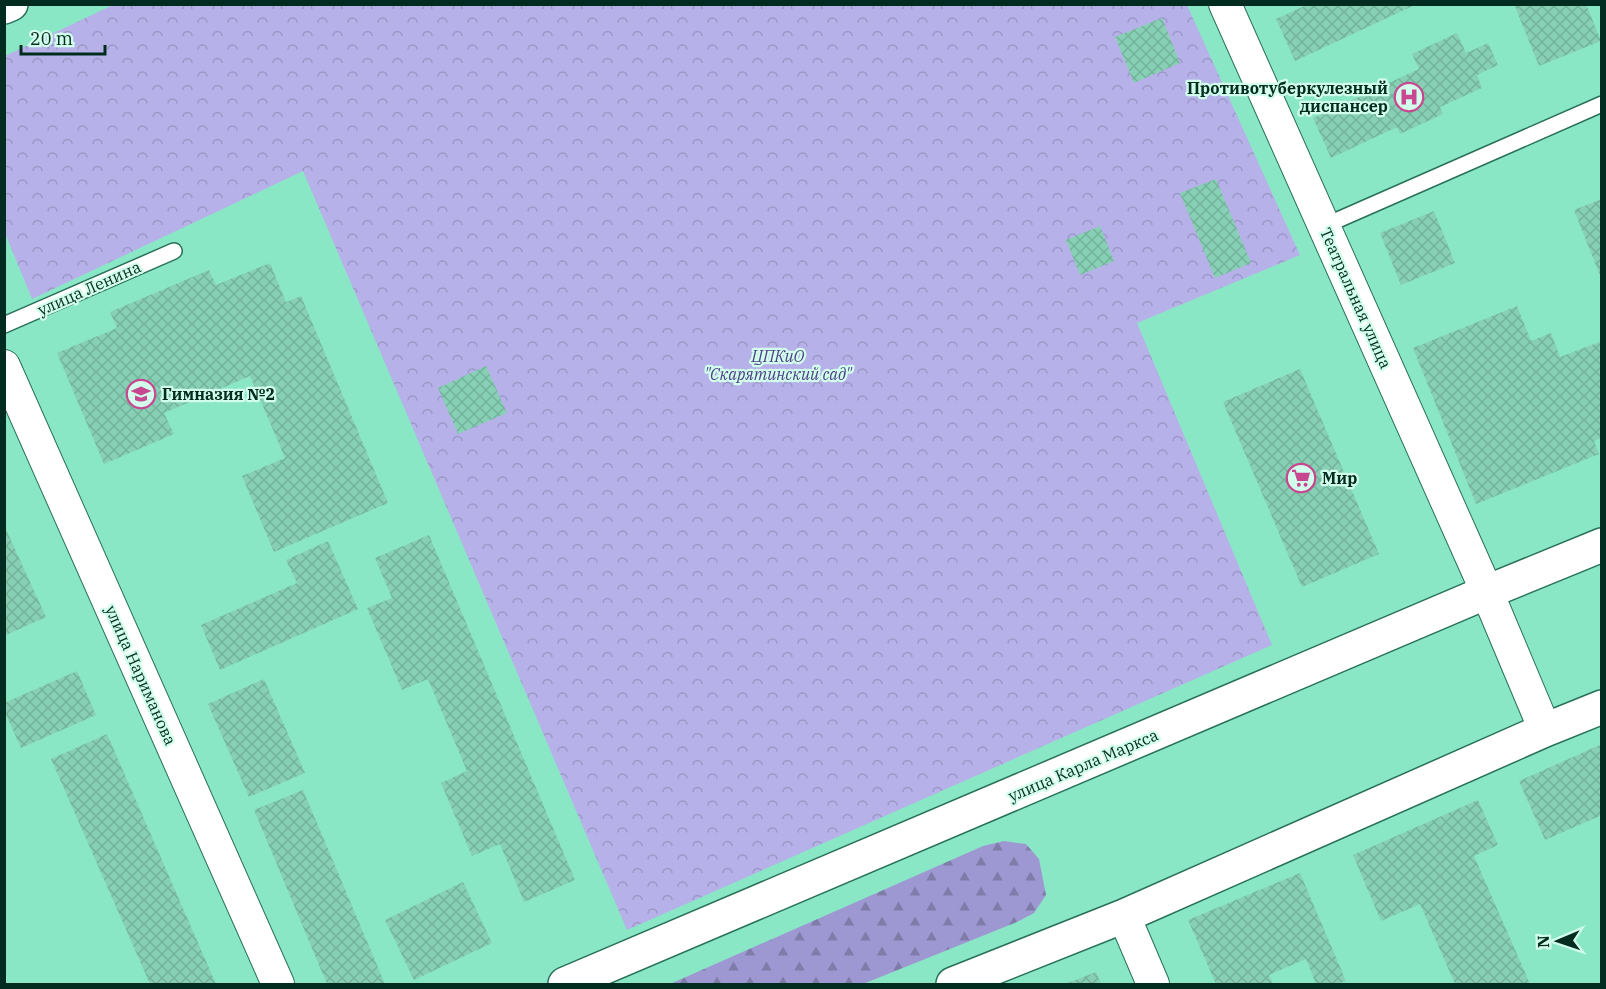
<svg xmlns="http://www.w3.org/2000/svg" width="1606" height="989" font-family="'IBM Plex Serif',serif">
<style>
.forest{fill:url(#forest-firs)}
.park{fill:url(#park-crowns)}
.building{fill:url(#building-cross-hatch)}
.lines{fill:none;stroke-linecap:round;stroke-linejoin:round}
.lane-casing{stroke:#287059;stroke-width:18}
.street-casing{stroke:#287059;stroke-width:34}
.secondary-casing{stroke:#287059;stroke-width:36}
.lane{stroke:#fff;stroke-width:15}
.street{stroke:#fff;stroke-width:32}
.secondary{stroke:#fff;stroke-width:33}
.labels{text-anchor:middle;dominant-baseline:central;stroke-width:4.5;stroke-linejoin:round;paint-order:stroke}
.poi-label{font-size:16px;font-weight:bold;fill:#022c20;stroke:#d2feec;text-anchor:start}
.street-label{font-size:16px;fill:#022c20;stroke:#d2feec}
.park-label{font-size:16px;font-style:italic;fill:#4e4188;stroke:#d2feec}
</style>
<defs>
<pattern id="forest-firs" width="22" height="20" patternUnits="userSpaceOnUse" patternTransform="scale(1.5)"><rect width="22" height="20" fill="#9e98d2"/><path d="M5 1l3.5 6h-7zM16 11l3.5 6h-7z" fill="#7f7caa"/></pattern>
<pattern id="park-crowns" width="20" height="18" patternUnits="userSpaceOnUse" patternTransform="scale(1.5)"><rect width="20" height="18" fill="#b6b1e8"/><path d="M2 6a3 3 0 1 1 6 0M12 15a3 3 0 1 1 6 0" fill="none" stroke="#9b98c7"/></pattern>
<pattern id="building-cross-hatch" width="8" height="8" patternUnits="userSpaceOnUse" patternTransform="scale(1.5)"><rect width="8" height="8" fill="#87d0b5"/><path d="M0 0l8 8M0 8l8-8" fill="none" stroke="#73b39b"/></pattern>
</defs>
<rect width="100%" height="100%" fill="#8ae7c6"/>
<path class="forest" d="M1004 841 1026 844 1039 859 1046 895 1034 913 1017 922 863 984H670L983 846Z"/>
<path class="park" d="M113 5H1187L1300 255 1137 323 1272 645 627 930 303 171 32 299 5 233V56Z"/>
<path class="building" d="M1309 4H1417L1295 61 1276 19Z
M1514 4H1586L1601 41 1539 66Z
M1162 18 1180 63 1134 83 1115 37Z
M1457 33 1466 53 1488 43 1498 65 1477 75 1482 88 1440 107 1443 114 1400 134 1397 127 1331 158 1313 118 1419 69 1412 54Z
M1216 179 1251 263 1215 278 1180 193Z
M1602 199V278H1601L1574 210Z
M1434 211 1455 263 1401 285 1380 233Z
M1100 226 1114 261 1080 275 1066 240Z
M270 263 286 302 301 296 388 503 274 552 242 476 285 458 250 376 164 413 174 434 104 464 57 353 117 328 110 312 209 270 216 285Z
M1517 306 1531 341 1551 333 1560 357 1602 341V438L1594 441 1599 454 1476 504 1413 348Z
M486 366 507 413 458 434 438 388Z
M1300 369 1379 554 1302 587 1223 402Z
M4 525 46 617 4 636Z
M429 535 575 880 524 902 500 844 472 856 441 783 467 771 428 679 402 690 367 608 392 598 375 558Z
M328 541 358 609 220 670 201 625 297 583 286 560Z
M77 671 96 715 21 748 4 710V703Z
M264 679 305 773 249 797 208 704Z
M107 734 216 984H150L51 759Z
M1602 744V815L1545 840 1519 781Z
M303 790 385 984H327L254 810Z
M1478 800 1498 845 1474 856 1530 984H1455L1420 904 1381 921 1353 855Z
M1300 873 1346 981 1337 984H1316L1306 959 1269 975 1273 984H1216L1188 920Z
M463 882 492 943 414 980 385 920Z
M1096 972 1101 984H1065Z"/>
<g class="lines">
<g class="lane-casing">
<path id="lane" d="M1324 226 1602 104
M4 325 174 251"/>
</g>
<g class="street-casing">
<path id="street" d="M1225 4 1487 592 1545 730
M4 366 278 984
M1124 916 1153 984"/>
</g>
<g class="secondary-casing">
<path id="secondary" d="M4 7 11 4
M565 984 1487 592 1602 545
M953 984 1124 916 1545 730 1602 707"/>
</g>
<use href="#lane" class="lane"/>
<use href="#street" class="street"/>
<use href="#secondary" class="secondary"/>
</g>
<defs>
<g id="hospital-ring" transform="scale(1.5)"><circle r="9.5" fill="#d2feec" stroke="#c84790" stroke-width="1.5"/><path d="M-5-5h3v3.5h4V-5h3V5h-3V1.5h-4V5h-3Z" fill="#c84790"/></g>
<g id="school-ring" transform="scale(1.5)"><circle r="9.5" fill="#d2feec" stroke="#c84790" stroke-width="1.5"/><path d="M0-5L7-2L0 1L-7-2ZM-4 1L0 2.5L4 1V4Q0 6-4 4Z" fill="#c84790"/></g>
<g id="supermarket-ring" transform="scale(1.5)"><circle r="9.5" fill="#d2feec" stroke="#c84790" stroke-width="1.5"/><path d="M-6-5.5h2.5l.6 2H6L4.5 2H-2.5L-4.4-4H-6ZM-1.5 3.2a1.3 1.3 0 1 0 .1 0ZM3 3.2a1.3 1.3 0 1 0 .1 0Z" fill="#c84790"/></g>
</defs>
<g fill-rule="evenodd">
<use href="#hospital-ring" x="1409" y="97"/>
<use href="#school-ring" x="141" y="394"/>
<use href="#supermarket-ring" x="1301" y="478"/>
</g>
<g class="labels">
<g class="poi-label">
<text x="1388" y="88" text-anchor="end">Противотуберкулезный<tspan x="1388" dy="18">диспансер</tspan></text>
<text x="162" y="394">Гимназия №2</text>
<text x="1322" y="478">Мир</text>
</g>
<g class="street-label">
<text transform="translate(89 288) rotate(-24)">улица Ленина</text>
<text transform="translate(1356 298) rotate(66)">Театральная улица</text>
<text transform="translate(141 675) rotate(66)">улица Нариманова</text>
<text transform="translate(1083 765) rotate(-23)">улица Карла Маркса</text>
</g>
<g class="park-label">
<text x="778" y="356">ЦПКиО<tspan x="778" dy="18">"Скарятинский сад"</tspan></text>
</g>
</g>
<rect width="1606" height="989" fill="none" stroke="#022c20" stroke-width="12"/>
<g transform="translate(1558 941) rotate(268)" stroke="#d2feec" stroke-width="4.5" paint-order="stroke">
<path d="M0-4.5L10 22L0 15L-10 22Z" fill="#022c20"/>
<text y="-9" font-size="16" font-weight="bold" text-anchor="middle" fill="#022c20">N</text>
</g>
<path d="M21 45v9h84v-9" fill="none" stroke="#022c20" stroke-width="3"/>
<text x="30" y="45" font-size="18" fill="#022c20" stroke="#d2feec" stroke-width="4.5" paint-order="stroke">20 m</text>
</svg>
